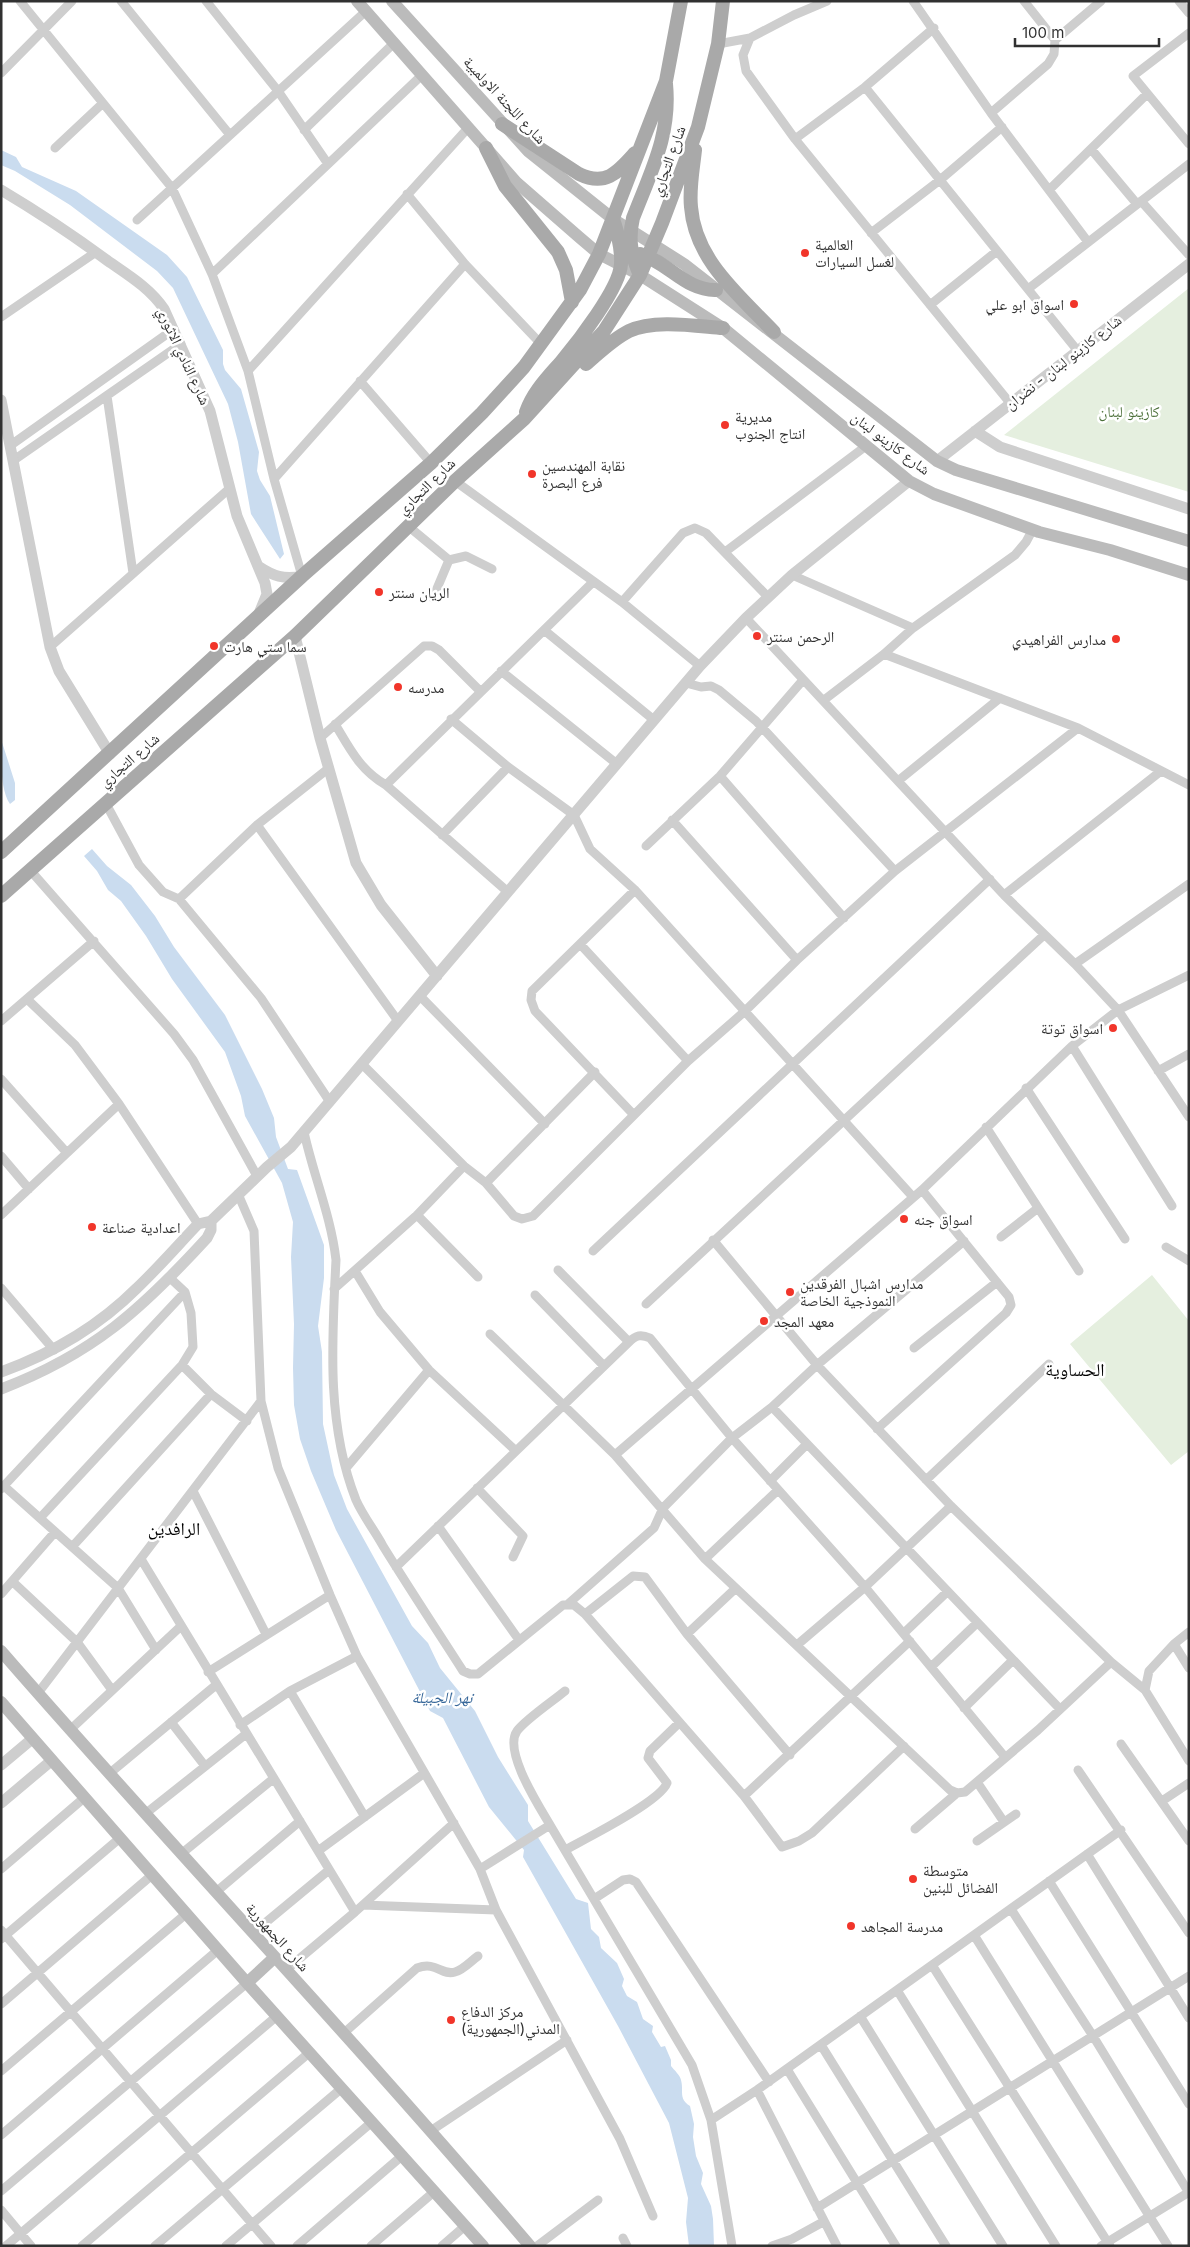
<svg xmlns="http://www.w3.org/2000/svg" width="1190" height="2247" font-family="Inter,'Noto Naskh Arabic',sans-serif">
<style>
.green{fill:#e5efdf}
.water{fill:#cadcef}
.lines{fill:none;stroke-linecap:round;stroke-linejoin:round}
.minor{stroke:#cecece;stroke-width:9}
.tertiary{stroke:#cecece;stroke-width:11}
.secondary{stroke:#bbb;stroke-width:12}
.primary{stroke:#a9a9a9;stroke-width:14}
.poi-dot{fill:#f1352a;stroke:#fff;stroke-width:2}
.labels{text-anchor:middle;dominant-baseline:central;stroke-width:5;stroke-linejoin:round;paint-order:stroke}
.street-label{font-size:15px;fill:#313131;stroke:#fff}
.poi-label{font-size:15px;fill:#313131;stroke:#fff;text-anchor:start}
.park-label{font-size:15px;fill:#4d713b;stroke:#fff}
.water-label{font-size:16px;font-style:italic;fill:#38689a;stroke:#fff}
.quarter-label{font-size:18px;fill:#000;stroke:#fff}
</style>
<rect width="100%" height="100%" fill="#fff"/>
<path class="green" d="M1189 288V492L1004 435Z
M1152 1275 1189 1321V1451L1171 1465 1070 1344Z"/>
<path class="water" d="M1 150 16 157 22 167 76 191 167 255 187 277 223 350V364L225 370 241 389 259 452 257 471 260 480 270 496 284 554 280 559 251 514 238 442 228 404 173 288 157 271 70 205 15 171 1 165Z
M1 739 15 783V800L10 804C0 790 1 758 1 739Z
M92 849 107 866 131 885 155 916 174 947 225 1015 262 1089 274 1118 276 1137 288 1169 297 1170 324 1245V1278L318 1326 322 1352 323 1424 334 1475 347 1509 412 1626 428 1643 440 1668 475 1711 498 1757 528 1805V1821L576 1899 588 1903 591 1929 599 1937 601 1948 617 1963 624 1979 622 1986 627 1996 637 2002 643 2019 653 2026 652 2032 661 2047 665 2046 671 2060V2066C674 2070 680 2075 681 2080 684 2091 678 2099 690 2106L694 2124 693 2137 696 2156 703 2173 701 2184 711 2206 713 2219 714 2246H689L686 2222 688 2198 669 2123 618 2026 523 1857 524 1850 489 1807 443 1718 430 1711 336 1530 311 1471 300 1439 294 1405 293 1368 294 1324 291 1257 293 1222 282 1183 245 1116 241 1096 225 1052 172 979 146 936 121 901 108 890 97 871 84 856Z"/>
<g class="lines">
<path class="minor" d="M20 1 172 188 212 274 248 371 274 479 302 576
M121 1 230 135
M206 1 278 91 328 164
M827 1 794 15 750 38 743 55 746 71 795 139 1010 403
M913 1 991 113 1088 242
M1179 1 1189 13
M1189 33 1133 76 1189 144
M1055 40 1101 1
M718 44 750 38
M1 73 72 1
M865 87 1077 350
M991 113 1048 64 1054 54 1055 40 1024 1
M304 130 394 43
M795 139 865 87 934 28
M55 148 103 103
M1091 149 1137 204
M1049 190 1147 94
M407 194 465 264 541 344
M1141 201 1189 255
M137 220 366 11
M871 233 940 180 1002 127
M212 274 422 75
M1028 289 1189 164
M930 305 997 251
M1 317 96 252
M248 371 468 128
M360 381 431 463
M107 396 133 573
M11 445 174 329
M14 460 181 344
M274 479 465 264
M455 481 622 602 700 666
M408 526 449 560
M725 552 866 446
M792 575 913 628
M433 598 449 560 466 556 492 569
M622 602 683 533 695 528 706 533 768 597
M746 618 1004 895 1075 964 1118 1010 1189 1117
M544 630 654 720
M50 647 230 488
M884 654 1078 728 1189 785
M501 671 617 764
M686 683 701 687 711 686 719 690 756 721 895 871
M824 700 884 654 913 628 1015 555 1026 542 1033 529
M451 719 508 767 574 815 590 849 635 890 913 1197
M335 724C350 749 360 770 386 785L508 892
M320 738 424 646H432L439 650 480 691
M720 776 844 918
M898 781 1000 698
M386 785 593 582
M105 802 139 865 163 892 179 899 261 998 330 1102
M672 820 797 960
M257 825 398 1021
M442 835 508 767
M646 846 720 776 803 680
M30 870 174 1034 193 1060 257 1176
M1004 895 1161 771
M179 899 257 825 329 768
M580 944 688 1061
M1075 964 1189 884
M420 996 545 1124
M27 999 75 1045 119 1104 198 1224
M1 1021 94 941
M1072 1046 1172 1206
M362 1064 464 1166 486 1183 514 1216 522 1219 533 1216 688 1061 744 1012 797 960 895 871 1078 728
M1158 1071 1189 1054
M1 1079 67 1153
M1026 1088 1125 1239
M633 1114 535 1011 531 1000 532 991 635 890
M986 1127 1079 1271
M304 1132C313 1174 331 1216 336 1260 332 1340 326 1424 356 1500 363 1516 375 1531 383 1546 409 1588 436 1629 463 1671L470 1674H478L563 1605H574L585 1614 744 1796 782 1847 799 1841 812 1833 904 1746
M1 1156 29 1189
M486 1183 595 1072
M238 1194 254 1231 261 1401 278 1468 330 1595 357 1656 480 1869 496 1910 620 2139 653 2216
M1 1215 119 1104
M417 1215 478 1277
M1001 1237 1038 1208
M713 1240 817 1365 951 1506 1111 1662 1145 1690 1189 1761
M1166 1247 1189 1261
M593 1251 990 879
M558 1270 629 1342
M355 1271 380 1312 429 1370 516 1451
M1 1288 54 1350
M334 1289 417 1215 464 1166
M535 1295 604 1366
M646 1304 1044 935
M490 1334 615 1455 705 1559 950 1790 957 1793
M914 1348 997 1282
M182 1365 211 1394 247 1421
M772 1407 1060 1709
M877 1429 1006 1313 1011 1305 1009 1297 922 1190
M615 1455 922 1190 1072 1046 1118 1010 1189 975
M346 1468 429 1370
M926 1480 1049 1364
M770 1481 807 1444
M4 1486 118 1588 156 1650
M477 1488 523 1536 513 1557
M1 1489 185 1292
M193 1491 266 1634
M40 1518 182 1365 193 1347 191 1313 185 1292 170 1278
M438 1526 519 1640
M72 1547 211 1394
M141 1559 355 1912
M705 1559 778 1490
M396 1567 629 1342C636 1335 641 1334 650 1338L732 1438 865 1587 1005 1757
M13 1582 77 1642 112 1690
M1 1594 55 1532
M568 1604 654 1528 663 1508 732 1438 772 1407 817 1365 964 1241
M585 1614 633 1576 645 1577 687 1634 790 1755
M904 1633 947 1592
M687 1634 736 1588
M1174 1644 1189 1668
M797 1645 865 1587 951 1506
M931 1667 977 1623
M208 1672 330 1595
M1145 1690 1149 1671 1174 1644 1189 1632
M290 1691 365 1817
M565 1691C553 1701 526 1719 517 1731 503 1751 539 1806 550 1825L692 2065 711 2120 732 2246
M38 1693 261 1401
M964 1708 1013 1660
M171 1722 205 1766
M240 1725 290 1691 357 1656
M71 1729 180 1627
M1121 1744 1189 1841
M1078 1770 1189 1933
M110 1773 216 1685
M977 1782 1004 1822
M744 1796 910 1641
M1162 1801 1189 1783
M145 1814 246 1734
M915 1829 957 1793 965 1792 1038 1730 1111 1662
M977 1841 1016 1814
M565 1850C585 1839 660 1802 667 1783L648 1758 650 1751 679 1723
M318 1851 423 1774
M181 1854 273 1779
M1087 1854 1189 2018
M1 1869 84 1798
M480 1869 550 1825
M1049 1881 1189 2104
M216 1892 300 1821
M594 1899 623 1880 630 1879 636 1882 769 2082
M363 1905 496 1910
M1011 1909 1093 2036 1189 2193
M1 1930 271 2246
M253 1933 329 1870
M974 1935 1168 2246
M1 1939 120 1838
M932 1965 1110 2246
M286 1970 355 1912 454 1823
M897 1990 1056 2246
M1 2004 152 1875
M860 2016 1003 2246
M345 2032 417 1968C437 1961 441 1976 455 1972 463 1970 471 1961 478 1956
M821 2045 946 2246
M787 2069 896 2246
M1 2071 187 1913
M757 2090 837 2246
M711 2120 757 2090 1121 1830
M432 2130 567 2040
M1 2135 218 1950
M1 2191 247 1983
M817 2208 1189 1976
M1 2210 31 2246
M623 2238 627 2246
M6 2246 277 2016
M82 2246 310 2052
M155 2246 342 2088
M226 2246 372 2122
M297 2246 403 2155
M371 2246 435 2191
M442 2246 465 2226
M537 2246 598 2200
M772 2246 792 2239 823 2222
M1101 2246 1189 2192"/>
<path class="tertiary" d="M1 190C38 212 74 236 108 261 128 275 150 288 164 309L210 411 237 516 265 583 267 594 258 616
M1 400 50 647 59 671 110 754
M975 431 1000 447 1189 509
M937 461 1189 264
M258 566C273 576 284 580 302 576
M295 636 320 738 356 863 381 905 437 976
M1 1372C51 1354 99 1326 137 1288 158 1268 178 1245 198 1224L211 1221 267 1167 291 1147 700 666 746 618 792 575 909 481
M1 1389C93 1354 142 1309 207 1238L211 1230V1221
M1 1765 32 1739
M1 1803 51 1761"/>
<path class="secondary" d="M357 1 516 182 579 237 599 254 640 275 723 328 909 481 934 494 1039 532 1110 550 1189 575
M392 1 528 151 613 219 684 264 937 461 956 470 1189 541
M1 1651C175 1851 358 2043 530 2246
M1 1702 247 1983 483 2246
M247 1983 275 1957"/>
<path class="primary" d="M502 124 579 174C606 187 618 172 635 153
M486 148 505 186 558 252 566 270 572 302
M695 150C693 169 689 188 691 207 695 260 739 295 774 332
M640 254C668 262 686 291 716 290
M640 275C631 255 628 239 633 218 651 171 671 135 666 84
M586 364C600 352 613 339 629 331 654 319 696 326 723 328
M526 412C533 392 547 378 561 362 577 343 620 288 621 264 622 248 618 234 613 219
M1 852 302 576 431 463 482 413 524 367 580 290 599 254 666 81 681 1
M1 896 295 636 455 481 524 419 604 331 640 275 662 223 698 127 718 44 723 1"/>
</g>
<g class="poi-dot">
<circle cx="805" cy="253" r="5"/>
<circle cx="1074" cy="304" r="5"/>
<circle cx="725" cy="425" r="5"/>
<circle cx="532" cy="474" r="5"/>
<circle cx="379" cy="592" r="5"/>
<circle cx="757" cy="636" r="5"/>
<circle cx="1116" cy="639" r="5"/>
<circle cx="214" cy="646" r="5"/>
<circle cx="398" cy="687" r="5"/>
<circle cx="1113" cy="1028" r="5"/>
<circle cx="904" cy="1219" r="5"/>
<circle cx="92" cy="1227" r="5"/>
<circle cx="790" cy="1292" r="5"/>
<circle cx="764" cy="1321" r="5"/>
<circle cx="913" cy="1879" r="5"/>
<circle cx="851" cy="1926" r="5"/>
<circle cx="451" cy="2020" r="5"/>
</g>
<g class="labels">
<g class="street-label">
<text transform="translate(505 100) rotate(47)">شارع اللجنة الاولمبية</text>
<text transform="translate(668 161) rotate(-70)">شارع التجاري</text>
<text transform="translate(184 356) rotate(65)">شارع النادي الاثوري</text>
<text transform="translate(1063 362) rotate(-38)">شارع كازينو لبنان - نضران</text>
<text transform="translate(891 443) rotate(37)">شارع كازينو لبنان</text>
<text transform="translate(426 486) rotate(-44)">شارع التجاري</text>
<text transform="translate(129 760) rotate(-41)">شارع التجاري</text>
<text transform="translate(278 1937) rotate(48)">شارع الجمهورية</text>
</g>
<g class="poi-label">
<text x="815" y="244">العالمية<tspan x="815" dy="17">لغسل السيارات</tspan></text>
<text x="1064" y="304" text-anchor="end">اسواق ابو علي</text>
<text x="735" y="416">مديرية<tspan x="735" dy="17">انتاج الجنوب</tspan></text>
<text x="542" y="465">نقابة المهندسين<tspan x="542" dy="17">فرع البصرة</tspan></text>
<text x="389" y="592">الريان سنتر</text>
<text x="767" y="636">الرحمن سنتر</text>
<text x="1106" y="639" text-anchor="end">مدارس الفراهيدي</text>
<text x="224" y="646">سما ستي هارت</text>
<text x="408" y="687">مدرسه</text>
<text x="1103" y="1028" text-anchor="end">اسواق توتة</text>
<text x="914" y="1219">اسواق جنه</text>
<text x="102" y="1227">اعدادية صناعة</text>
<text x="800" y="1283">مدارس اشبال الفرقدين<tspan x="800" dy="17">النموذجية الخاصة</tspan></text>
<text x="774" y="1321">معهد المجد</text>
<text x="923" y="1870">متوسطة<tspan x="923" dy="17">الفضائل للبنين</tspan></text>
<text x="861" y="1926">مدرسة المجاهد</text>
<text x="461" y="2011">مركز الدفاع<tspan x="461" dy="17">المدني(الجمهورية)</tspan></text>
</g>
<g class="park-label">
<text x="1129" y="411">كازينو لبنان</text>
</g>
<g class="water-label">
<text x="442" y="1697">نهر الجبيلة</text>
</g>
<g class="quarter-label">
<text x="1075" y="1369">الحساوية</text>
<text x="174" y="1528">الرافدين</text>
</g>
</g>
<rect width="1190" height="2247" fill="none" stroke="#313131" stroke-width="5"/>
<path d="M1015 38v8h144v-8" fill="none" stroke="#313131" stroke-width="2.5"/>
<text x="1022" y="38" font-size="15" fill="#313131" stroke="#ffffff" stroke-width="4" paint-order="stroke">100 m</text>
</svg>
